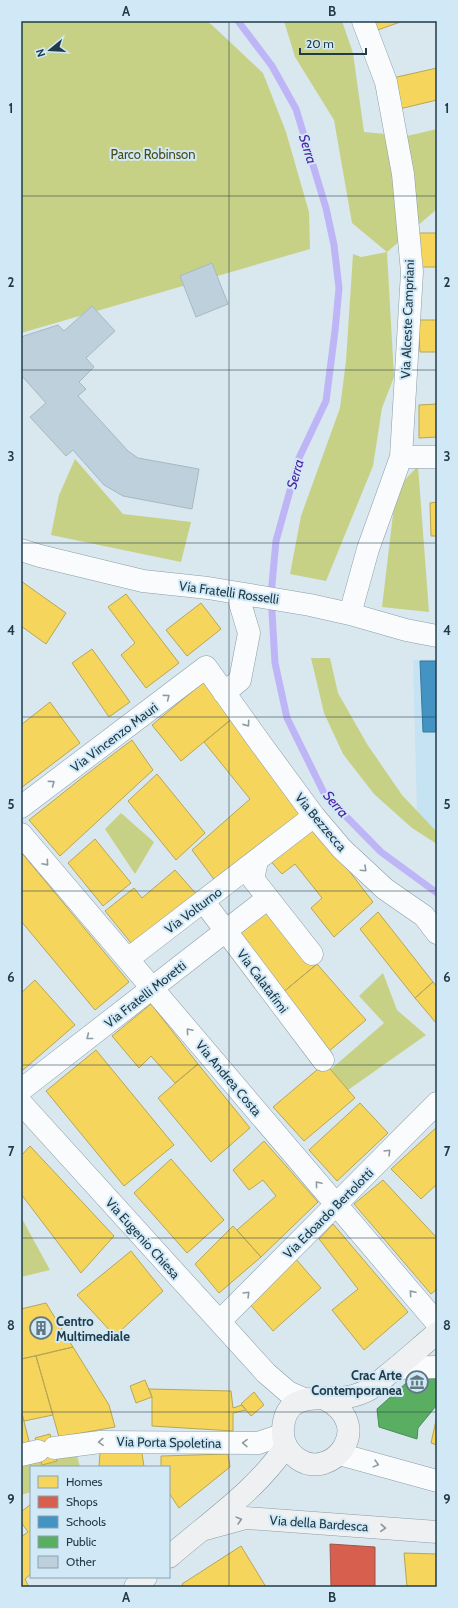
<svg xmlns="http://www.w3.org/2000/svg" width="458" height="1608" font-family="Cabin,sans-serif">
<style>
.built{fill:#c6e3f3}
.green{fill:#c7d185}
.homes{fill:#f6d55c;stroke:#b6a756}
.shops{fill:#d6604d;stroke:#a0554c}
.schools{fill:#4393c3;stroke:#39799e}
.public{fill:#5aae61;stroke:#498c5a}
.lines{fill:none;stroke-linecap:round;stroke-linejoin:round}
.stream{stroke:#beb5f7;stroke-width:7}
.building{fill:#bed0dc;stroke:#a6b9c2}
.street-casing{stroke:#8a9da6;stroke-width:23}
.secondary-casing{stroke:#8a9da6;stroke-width:23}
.street{stroke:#f9fbfd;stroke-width:22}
.secondary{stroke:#eff0f2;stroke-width:22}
.oneway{stroke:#8d9ba2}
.oneway2{stroke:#88969d}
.grid{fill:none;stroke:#213b48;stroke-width:1;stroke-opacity:0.55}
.labels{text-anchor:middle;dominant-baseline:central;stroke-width:4;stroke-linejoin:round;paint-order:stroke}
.park-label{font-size:13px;fill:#494b14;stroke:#d1e9f7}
.street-label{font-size:13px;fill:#213b48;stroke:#d1e9f7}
.poi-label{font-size:13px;font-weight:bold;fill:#213b48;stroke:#d1e9f7;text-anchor:start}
.water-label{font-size:14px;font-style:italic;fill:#5021a2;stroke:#d1e9f7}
.neatline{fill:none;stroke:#213b48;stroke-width:1.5}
.grid-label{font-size:13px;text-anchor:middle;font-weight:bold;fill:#213b48}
</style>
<rect width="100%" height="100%" fill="#d9e7ef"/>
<path class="built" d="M437 659V832L417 812 413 660Z"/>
<path class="green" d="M21 21H206L212 25 263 73 286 132 309 212 310 249 21 333Z
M284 21H342L353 53 364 132 407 136 437 129V209L387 252 394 377 382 408 373 466 326 581 290 574 301 516 340 408 346 361 353 254 361 257 387 252 352 223 334 120 295 57Z
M75 459 123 514 191 522 181 562 51 535 59 495Z
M418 466 429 612 382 607 396 489Z
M311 658H330L338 693 367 744 402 795 437 832V844L412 828 374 794 343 754 324 713Z
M121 813 154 842 135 874 105 829Z
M383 973 397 1010 426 1035 348 1090 330 1070 384 1023 359 996Z
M21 1217 50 1270 21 1277Z
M76 1452 80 1467H31V1492L21 1495V1460Z"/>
<path class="homes" d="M372 21H403L375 31Z
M437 68V100L395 110 388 79Z
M418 233H437V267H418Z
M418 320H437V352H420Z
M437 404V437L419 438V405Z
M437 502V536H431L430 503Z
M21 581 66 613 46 644 21 626Z
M126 594 179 663 146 688 121 655 135 643 108 607Z
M201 603 221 629 187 656 166 630Z
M92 649 130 702 109 717 72 663Z
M206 680 235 716 181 761 152 725Z
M50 702 80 743 21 788V725Z
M233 718 303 813 216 882 192 850 250 799 204 742Z
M132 740 153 770 60 856 29 820 83 777Z
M157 774 205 833 176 860 128 801Z
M310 820 373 902 334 937 311 908 322 898 295 864 282 874 266 856Z
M95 839 131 883 103 906 68 863Z
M21 852 129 982 95 1010 21 921Z
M175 870 198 896 136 949 105 911 134 888 142 898Z
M272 908 317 964 281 994 236 936Z
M378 912 433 982 415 998 360 929Z
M317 964 366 1020 328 1052 281 994Z
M35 980 75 1025 23 1070 21 1067V993Z
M433 982 437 987V1024L415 998Z
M151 1004 198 1064 175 1083 151 1056 139 1068 112 1036Z
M96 1050 174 1145 124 1186 46 1091Z
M325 1063 355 1098 304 1141 273 1107Z
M198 1064 250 1128 211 1162 158 1098Z
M360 1103 388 1133 337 1181 309 1150Z
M437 1127V1184L421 1199 391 1169Z
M264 1141 318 1202 261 1257 237 1230 276 1196 263 1180 249 1190 233 1170Z
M30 1146 114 1236 81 1273 21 1194V1156Z
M171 1159 224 1220 187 1253 134 1193Z
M383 1180 437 1238V1289L431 1294 354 1204Z
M333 1224 408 1312 364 1350 332 1310 358 1289 319 1239Z
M233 1226 261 1257 219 1293 195 1264Z
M131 1251 163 1291 115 1336 77 1295Z
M295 1258 321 1288 273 1331 248 1302Z
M46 1303 73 1347 21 1359V1309Z
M73 1347 109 1405 115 1427 59 1437 36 1356Z
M36 1356 53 1415 24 1421 21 1410V1359Z
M145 1380 152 1397 136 1403 130 1386Z
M149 1389 231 1391 233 1408 242 1405 246 1410 233 1413V1431L152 1426V1397Z
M254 1392 264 1405 251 1416 241 1404Z
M21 1410 30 1445 21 1447Z
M437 1416V1445L431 1443Z
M50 1434 57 1461 42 1465 35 1438Z
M100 1452 142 1453 144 1467H99Z
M228 1454 230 1467 179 1508 169 1493V1467H161V1456Z
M31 1504V1574L25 1579 29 1587H21V1537L28 1532 21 1522V1512Z
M241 1546 266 1587H184L182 1584Z
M404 1553 437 1554V1587H407Z"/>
<path class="shops" d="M330 1544 375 1547V1587H331Z"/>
<path class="schools" d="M420 661H437V732H423Z"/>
<path class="public" d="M415 1375H437V1406H436L418 1428 417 1439 379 1427 377 1409Z"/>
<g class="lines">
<path class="stream" d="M238 21 272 66 296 109 326 208 334 245 339 288 335 331 326 401 299 458 276 541 271 595 275 663 287 718 325 795 381 852 437 893"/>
</g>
<path class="building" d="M212 263 228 304 196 317 180 276Z
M92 306 115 331 86 358 94 367 79 382 86 389 78 396 128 451 138 458 199 469 192 509 123 496 104 485 73 450 66 456 30 417 46 403 21 375V337L58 325 64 331Z"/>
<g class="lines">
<g class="street-casing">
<path id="street" d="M401 457H437
M21 550 40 556 143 581 208 588 310 605 350 614 406 630 437 636
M350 614 368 549 401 457 412 272 403 174 386 82 363 21
M224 693 240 680 249 633 237 593
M21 807 206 667 261 744 314 816 342 849 385 889 424 916 437 933
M21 834 437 1323
M257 861 253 879 312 954
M204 902 323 1060
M128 959 314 816
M21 1090 268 898
M21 1103 266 1373 288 1392 304 1399
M220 1321 437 1103
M396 1368 437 1367
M54 1448 100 1442 258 1443 282 1435
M339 1454 437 1481
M21 1455 38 1451"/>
</g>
<g class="secondary-casing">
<path id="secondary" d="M325 1399C377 1426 331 1482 298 1459 288 1452 282 1442 283 1429 285 1389 322 1401 347 1397 354 1396 363 1393 370 1389 375 1386 381 1380 386 1376 404 1362 420 1347 437 1333
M202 1530 246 1518 437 1532
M169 1557C209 1522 256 1491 286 1446
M135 1587 146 1577"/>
</g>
<use href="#street" class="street"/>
<use href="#secondary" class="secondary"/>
</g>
<defs><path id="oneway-chevron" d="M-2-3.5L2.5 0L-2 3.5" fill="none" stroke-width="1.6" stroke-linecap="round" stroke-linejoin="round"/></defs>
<g class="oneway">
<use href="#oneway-chevron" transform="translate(167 697) rotate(-37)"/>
<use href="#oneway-chevron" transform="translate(247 724) rotate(55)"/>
<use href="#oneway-chevron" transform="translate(52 783) rotate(-37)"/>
<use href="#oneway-chevron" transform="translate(46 863) rotate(49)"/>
<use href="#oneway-chevron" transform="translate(364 869) rotate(43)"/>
<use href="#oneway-chevron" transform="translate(189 1031) rotate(-130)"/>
<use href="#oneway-chevron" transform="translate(89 1037) rotate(142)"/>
<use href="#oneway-chevron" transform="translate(388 1152) rotate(-45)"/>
<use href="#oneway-chevron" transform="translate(318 1184) rotate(-130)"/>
<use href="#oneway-chevron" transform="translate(412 1293) rotate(-131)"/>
<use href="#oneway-chevron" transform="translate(247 1294) rotate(-45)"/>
<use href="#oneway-chevron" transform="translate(101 1442) rotate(177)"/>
<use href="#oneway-chevron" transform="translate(245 1443) rotate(-179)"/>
<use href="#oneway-chevron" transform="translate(376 1464) rotate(15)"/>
</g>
<g class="oneway2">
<use href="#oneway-chevron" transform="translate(239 1520) rotate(-15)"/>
<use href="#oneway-chevron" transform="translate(383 1528) rotate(4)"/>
</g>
<path class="grid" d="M229 21V1587M21 196H437M21 370H437M21 543H437M21 717H437M21 891H437M21 1065H437M21 1238H437M21 1412H437"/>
<defs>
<g id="building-ring" transform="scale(1.15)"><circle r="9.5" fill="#d1e9f7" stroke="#617782" stroke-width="1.5"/><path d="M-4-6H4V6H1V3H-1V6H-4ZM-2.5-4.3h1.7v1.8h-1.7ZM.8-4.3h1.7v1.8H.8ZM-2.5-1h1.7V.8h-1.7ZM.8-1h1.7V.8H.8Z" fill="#617782"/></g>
<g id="museum-ring" transform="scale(1.15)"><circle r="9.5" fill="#d1e9f7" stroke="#617782" stroke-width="1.5"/><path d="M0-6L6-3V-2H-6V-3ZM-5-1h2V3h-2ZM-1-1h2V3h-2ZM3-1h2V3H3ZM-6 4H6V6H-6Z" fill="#617782"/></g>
</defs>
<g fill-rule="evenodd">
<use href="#building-ring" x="41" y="1328"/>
<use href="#museum-ring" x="417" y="1382"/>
</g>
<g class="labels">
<g class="park-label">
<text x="153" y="154">Parco Robinson</text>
</g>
<g class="street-label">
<text transform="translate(407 319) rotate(-88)">Via Alceste Campriani</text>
<text transform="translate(229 592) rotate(8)">Via Fratelli Rosselli</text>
<text transform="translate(114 737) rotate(-37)">Via Vincenzo Mauri</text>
<text transform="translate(321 822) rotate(50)">Via Bezzecca</text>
<text transform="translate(193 910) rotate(-37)">Via Volturno</text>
<text transform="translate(263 981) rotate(53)">Via Calatafimi</text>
<text transform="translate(145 994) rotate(-38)">Via Fratelli Moretti</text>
<text transform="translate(229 1078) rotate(50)">Via Andrea Costa</text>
<text transform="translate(328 1213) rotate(-45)">Via Edoardo Bertolotti</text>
<text transform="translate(143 1238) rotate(48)">Via Eugenio Chiesa</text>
<text transform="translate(169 1442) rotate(1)">Via Porta Spoletina</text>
<text transform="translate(319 1523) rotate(4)">Via della Bardesca</text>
</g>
<g class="poi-label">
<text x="56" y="1321">Centro<tspan x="56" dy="15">Multimediale</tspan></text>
<text x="402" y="1375" text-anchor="end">Crac Arte<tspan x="402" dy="15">Contemporanea</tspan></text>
</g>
<g class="water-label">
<text transform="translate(308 149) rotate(73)">Serra</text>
<text transform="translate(295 474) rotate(-74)">Serra</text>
<text transform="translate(336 804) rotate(49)">Serra</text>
</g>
</g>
<rect width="458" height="1608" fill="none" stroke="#d1e9f7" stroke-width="44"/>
<rect x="30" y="1466" width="140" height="112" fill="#d1e9f7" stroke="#8ba3b1"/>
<rect x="38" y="1476" width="20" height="12" fill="#f6d55c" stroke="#8ba3b1"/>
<text x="66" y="1486" font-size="12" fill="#213b48">Homes</text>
<rect x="38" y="1496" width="20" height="12" fill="#d6604d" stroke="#8ba3b1"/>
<text x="66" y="1506" font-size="12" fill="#213b48">Shops</text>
<rect x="38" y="1516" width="20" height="12" fill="#4393c3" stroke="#8ba3b1"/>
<text x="66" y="1526" font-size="12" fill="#213b48">Schools</text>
<rect x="38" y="1536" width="20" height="12" fill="#5aae61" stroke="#8ba3b1"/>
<text x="66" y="1546" font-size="12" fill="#213b48">Public</text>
<rect x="38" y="1556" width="20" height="12" fill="#bed0dc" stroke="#8ba3b1"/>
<text x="66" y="1566" font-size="12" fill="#213b48">Other</text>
<g transform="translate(50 50) rotate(252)" stroke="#d1e9f7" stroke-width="3" paint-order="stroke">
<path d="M0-3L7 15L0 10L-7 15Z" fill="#213b48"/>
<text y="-6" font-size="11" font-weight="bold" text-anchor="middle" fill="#213b48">N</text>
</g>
<path d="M300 48v6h66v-6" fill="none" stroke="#213b48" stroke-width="2"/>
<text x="306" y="48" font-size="12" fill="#213b48" stroke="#d1e9f7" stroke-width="3" paint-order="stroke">20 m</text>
<rect x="22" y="22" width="414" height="1564" class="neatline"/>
<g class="grid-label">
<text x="126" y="16">A</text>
<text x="332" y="16">B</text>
<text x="11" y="113">1</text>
<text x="447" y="113">1</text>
<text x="11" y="287">2</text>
<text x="447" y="287">2</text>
<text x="11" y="461">3</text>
<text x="447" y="461">3</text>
<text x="11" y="635">4</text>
<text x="447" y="635">4</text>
<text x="11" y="809">5</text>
<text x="447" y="809">5</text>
<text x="11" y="982">6</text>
<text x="447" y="982">6</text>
<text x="11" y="1156">7</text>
<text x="447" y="1156">7</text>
<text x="11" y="1330">8</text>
<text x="447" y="1330">8</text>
<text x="11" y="1504">9</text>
<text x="447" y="1504">9</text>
<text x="126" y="1602">A</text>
<text x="332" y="1602">B</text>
</g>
</svg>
